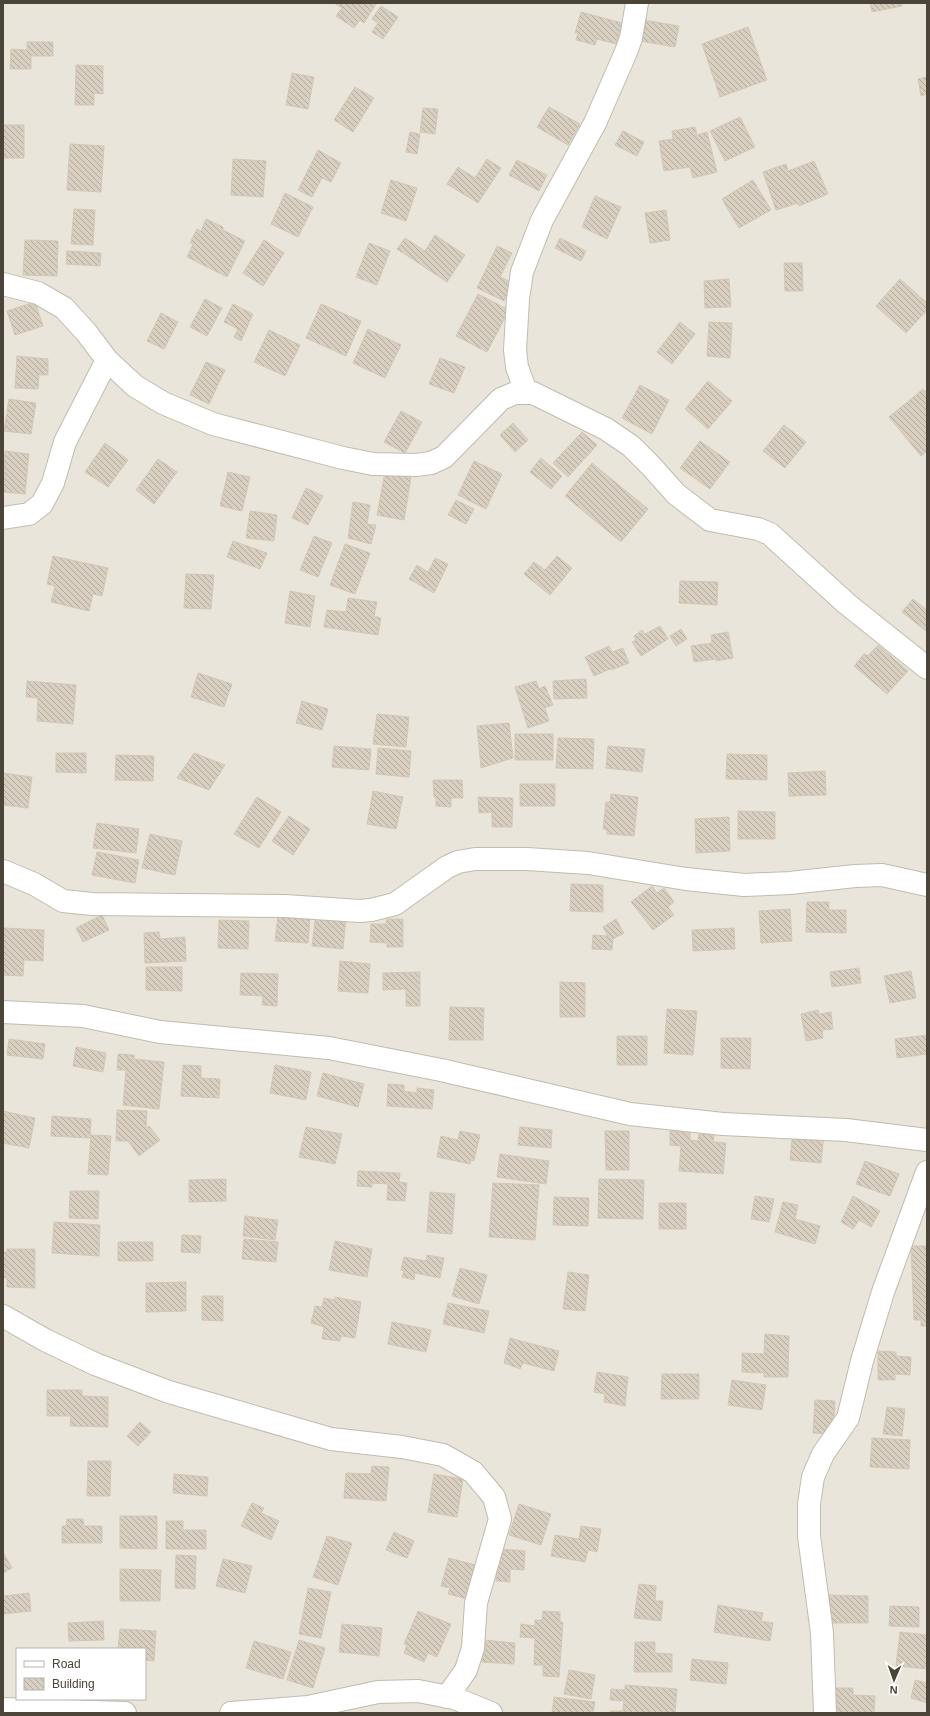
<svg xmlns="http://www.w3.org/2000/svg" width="930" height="1716" font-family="Helvetica,sans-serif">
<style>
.residential{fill:#eae5da;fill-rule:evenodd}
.building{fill:url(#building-back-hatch);stroke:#d3c7b4}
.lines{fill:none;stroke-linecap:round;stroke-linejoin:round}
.minor-casing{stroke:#c2bbae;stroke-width:24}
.minor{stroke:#fff;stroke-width:22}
</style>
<defs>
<pattern id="building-back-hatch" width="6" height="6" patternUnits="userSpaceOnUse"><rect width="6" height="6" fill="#d8cfc1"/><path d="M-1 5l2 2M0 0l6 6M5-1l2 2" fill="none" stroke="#b1aa9e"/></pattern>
</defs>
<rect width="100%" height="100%" fill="#f6f3ec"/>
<path class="residential" d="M3 3H927V1713H3ZM17 1649H145V1699H17Z"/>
<path class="building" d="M334 3H375L376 4 364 23 360 20 354 28 336 16 342 8Z
M870 3H902V6L872 12Z
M381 6 398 17 383 39 372 32 378 23 372 19Z
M581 12 622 23 616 44 597 39 595 45 576 40 578 33H575Z
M644 20 679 26 675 47 640 41Z
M748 27 767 80 720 97 702 44Z
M27 42H53V56H31V69H10L11 49 27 50Z
M76 65 103 66V94L94 93V105H75Z
M292 73 314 77 308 109 286 105Z
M927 77V94L921 96 918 79Z
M355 87 374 98 353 132 334 120Z
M549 107 580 124 568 145 537 127Z
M423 108 438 109 435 134 420 132Z
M740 117 755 147 725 161 710 131Z
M3 125H24V158H3Z
M695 127 697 135 707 132 717 172 693 178 690 167 664 171 659 141 673 139 672 131Z
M623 131 644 142 637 156 615 145Z
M410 132 420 134 417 154 406 152Z
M70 144 104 146 101 192 67 190Z
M318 150 341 163 331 182 322 178 312 197 298 190Z
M233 159 266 161 263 197 231 195Z
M487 159 501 168 478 203 447 184 458 167 475 178Z
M517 160 547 175 539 191 509 175Z
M814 161 828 194 799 206 798 203 776 210 763 172 786 164 788 171Z
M391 180 417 188 406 221 381 213Z
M753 180 771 210 739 228 722 199Z
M285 193 313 207 298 237 271 224Z
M595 196 621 207 607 239 582 227Z
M74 209 95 210 93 245 71 244Z
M666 210 670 240 650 243 645 213Z
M206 219 223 227V230L245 241 227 277 187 257 193 244 190 243 197 229 201 231Z
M435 235 465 255 447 282 397 249 405 238 425 251Z
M560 238 586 251 581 261 555 248Z
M25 240 58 241 57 276 23 275Z
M264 240 284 253 263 286 243 273Z
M369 243 390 251 377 285 356 277Z
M497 246 512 253 500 277 513 283 504 301 477 288Z
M67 251 101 253 100 266 66 264Z
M784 263H802L803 291H785Z
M729 279 731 307 705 308 704 281Z
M900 279 927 303V310L906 333 876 306Z
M478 294 509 310 487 352 456 336Z
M205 299 222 308 207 336 190 327Z
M35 302 43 326 15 335 7 311Z
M233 304 253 314 241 341 234 337 238 329 224 322Z
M321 304 361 321 346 356 306 338Z
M161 313 178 322 164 349 147 341Z
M680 322 695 334 672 364 657 352Z
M709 322 732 323 730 358 707 356Z
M368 329 401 345 385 378 353 363Z
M269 330 300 345 285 376 254 362Z
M17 356 48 359V375H39L38 389 15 388Z
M440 358 465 367 454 393 429 384Z
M206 362 225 370 209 404 190 395Z
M708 381 732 401 708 429 685 409Z
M640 385 669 400 652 434 622 418Z
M923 389 927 393V451L921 456 889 417Z
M9 399 36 403 31 434 4 431Z
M401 411 422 422 405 453 384 442Z
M513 423 528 440 515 452 500 435Z
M784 425 806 442 785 468 763 451Z
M582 432 597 445 568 477 553 463Z
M700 441 730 462 710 489 680 468Z
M105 443 128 460 108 487 85 472Z
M5 451 29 454 25 494 3 492Z
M541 458 562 476 551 489 530 472Z
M158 459 177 472 154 504 136 490Z
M474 461 502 474 486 509 458 495Z
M592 463 648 509 621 542 565 496Z
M228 472 250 477 242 511 220 506Z
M385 472 411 478 404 520 377 515Z
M306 488 323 496 308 525 292 518Z
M456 500 474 509 466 524 448 515Z
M353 502 370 505 367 524 376 525 371 544 348 538Z
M250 511 277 515 274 541 246 538Z
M314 536 332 543 318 577 300 570Z
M233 541 267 553 260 569 227 557Z
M345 544 370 553 355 594 330 585Z
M53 556 108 568 102 596 93 594 89 611 51 602 55 586 47 584Z
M557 556 572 568 550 595 524 574 534 562 545 570Z
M435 558 448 564 434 593 409 579 417 565 428 572Z
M186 574 214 575 211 609 184 608Z
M680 581 718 582 717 605 679 603Z
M290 591 315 596 310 627 285 623Z
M348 598 377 602 374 616 381 618 378 635 324 627 327 610 346 612Z
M913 599 927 610 926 631 902 612Z
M660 626 668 639 641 656 632 642 636 640 634 636 642 630 645 634Z
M681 629 687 639 676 646 670 636Z
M728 632 733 658 716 661V659L694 662 691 646 712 643 711 635Z
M878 645 908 671 887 694 854 666 864 654 868 656Z
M609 646 612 652 623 648 629 663 611 670 610 669 594 676 585 657Z
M198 673 232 684 224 707 191 697Z
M586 679 587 698 554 699 553 681Z
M27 681 76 685 73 724 37 721 38 698 26 697Z
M536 681 539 689 545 686 553 705 545 708 549 721 528 728 515 687Z
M302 701 328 709 322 730 296 723Z
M377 714 409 717 406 747 373 744Z
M509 723 513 758 481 768 477 726Z
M515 734H553V760H515Z
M558 738 594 739 593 769 556 768Z
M334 746 371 749 369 770 332 767Z
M608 746 645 749 642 772 606 768Z
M378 748 411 751 409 777 376 774Z
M56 753H86V773L56 772Z
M194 753 225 765 209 790 177 778Z
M727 754 767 755V780L726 779Z
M116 755 154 756 153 781 115 780Z
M825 771 826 795 789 796 788 773Z
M3 773 32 777 28 808 3 805Z
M433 780H462L463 798H451V807L436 806V798L434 797Z
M520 784H555V806H520Z
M373 791 403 797 396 829 367 824Z
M611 794 638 797 634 836 607 834V830L603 829 606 802H610Z
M257 797 281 812 259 848 234 834Z
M478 797 513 798 512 827H492V812L479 813Z
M738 811 775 812V839H738Z
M289 816 310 829 293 855 272 841Z
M729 817 730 851 696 853 695 819Z
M97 823 139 829 136 853 93 848Z
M150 834 182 841 175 875 142 868Z
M97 852 139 860 135 883 92 875Z
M571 884 603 885V912L570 911Z
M652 886 657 893 664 888 674 902 668 907 674 915 653 930 631 902Z
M807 902H829V910H846V933L806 932Z
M790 909 792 941 761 943 759 911Z
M316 913 346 917 343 949 312 946Z
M102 915 109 930 83 942 76 928Z
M278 915 310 917 308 943 275 941Z
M387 919H403V947H387V943L370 942 371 924H386Z
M616 919 624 933 613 939 612 950 592 949 593 935 608 936 603 927Z
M219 920 249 921 248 949 218 948Z
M3 928 44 930 43 961 24 960 23 976 3 975Z
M734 928 735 949 693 951 692 930Z
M159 932 160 939 185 937 186 961 145 963 144 933Z
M340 961 370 964 368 993 338 991Z
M146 967H182V991L146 990Z
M859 968 861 983 832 987 830 972Z
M911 971 916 998 890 1003 884 976Z
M420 972V1006H406V989L383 990V973Z
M241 973 278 974 277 1006 262 1005 263 996 240 995Z
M560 982 585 983V1017H560Z
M450 1007 484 1008 483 1040H449Z
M667 1009 697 1011 693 1055 664 1053Z
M818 1010 819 1014 831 1012 833 1029 822 1030 823 1038 806 1041 801 1014Z
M927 1035V1054L897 1058 895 1039Z
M617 1036H647V1065H617Z
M721 1038H751L750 1069 721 1068Z
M9 1039 45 1044 43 1059 7 1055Z
M76 1047 106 1053 103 1072 73 1066Z
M118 1054 134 1055V1059L164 1062 159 1109 123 1105 126 1070H117Z
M183 1065 201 1066V1078L220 1079 219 1098 181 1096Z
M275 1065 311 1072 306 1100 270 1093Z
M323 1073 364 1084 358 1107 317 1096Z
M388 1084 404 1085V1091L417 1093V1088L434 1090 432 1109 387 1106Z
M117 1110 147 1111 146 1128 149 1126 160 1140 139 1156 128 1141H116Z
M3 1111 35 1118 29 1148 3 1143Z
M52 1116 91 1119 90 1138 51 1136Z
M306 1127 342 1134 335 1164 299 1157Z
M520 1127 552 1130 551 1148 518 1145Z
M793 1130 824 1133 821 1163 790 1160Z
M460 1131 480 1135 474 1161 471 1160 470 1164 437 1157 441 1136 458 1140Z
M605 1131H629V1170H606Z
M670 1131 690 1132V1140L698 1141 699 1134 714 1135 713 1142 726 1143 723 1174 679 1171 681 1146 670 1145Z
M91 1135 111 1136 108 1175 88 1174Z
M500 1154 549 1161 546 1184 497 1177Z
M865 1161 899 1174 890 1196 856 1184Z
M358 1171 400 1173 399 1182 407 1183 405 1201 387 1200 388 1184 372 1183V1187L357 1186Z
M226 1179V1201L189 1202V1180Z
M599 1179 644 1180 643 1219 598 1218Z
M493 1183 539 1185 535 1240 489 1237Z
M70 1191H99L98 1219 69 1218Z
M430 1192 455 1194 452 1234 427 1232Z
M755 1196 774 1199 769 1222 751 1219Z
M853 1196 880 1211 871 1227 859 1220 853 1229 841 1222Z
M554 1197 589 1198 588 1226 553 1225Z
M783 1202 798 1205 795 1219 820 1226 815 1244 775 1232Z
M659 1203H686V1229H659Z
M245 1216 278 1220 275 1240 243 1236Z
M54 1222 100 1225 99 1256 52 1253Z
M182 1235 201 1236 200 1253 181 1252Z
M244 1239 278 1242 276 1262 242 1259Z
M335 1241 372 1249 367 1277 329 1270Z
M118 1242H153V1261H118Z
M911 1246H927V1326H921V1320H914Z
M7 1249H35V1288L7 1287V1278H3V1252H7Z
M427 1255 444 1258 440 1278 415 1273 414 1280 402 1277 404 1271 401 1270 404 1257 426 1261Z
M460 1268 487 1275 479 1304 452 1296Z
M568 1272 589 1275 585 1311 563 1309Z
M186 1282V1311L146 1312V1283Z
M202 1296H223V1321L202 1320Z
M335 1297 361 1302 355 1338 341 1336 340 1341 322 1339 324 1327 311 1323 315 1306 322 1307 324 1298 335 1300Z
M448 1303 489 1311 484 1333 443 1324Z
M392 1322 431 1330 426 1352 388 1344Z
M765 1334 789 1336 788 1377H764V1373L742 1372V1353L764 1354Z
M510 1338 559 1351 554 1371 523 1363 520 1369 504 1363Z
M878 1351 896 1352V1356L911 1357 910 1375 895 1374V1380H878Z
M597 1372 628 1377 625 1406 604 1402 605 1394 594 1392Z
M662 1374H699V1399H661Z
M732 1380 766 1385 762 1410 728 1405Z
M47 1390H82V1396L108 1397V1427L70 1426 71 1416H47Z
M815 1400 835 1401 833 1434 813 1433Z
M887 1407 905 1409 902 1436 883 1434Z
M140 1422 151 1432 138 1446 127 1436Z
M872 1438 910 1440 909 1469 870 1467Z
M88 1461H111L110 1496H87Z
M372 1466 389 1467 386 1501 344 1498 346 1473 371 1474Z
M174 1474 208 1477 207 1496 173 1493Z
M434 1474 463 1479 457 1517 428 1512Z
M252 1503 264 1508 261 1513 279 1521 271 1540 241 1526Z
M519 1504 551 1514 541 1545 509 1535Z
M120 1516H157V1549L120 1548Z
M67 1519H83L84 1526H102V1543H62V1526H66Z
M166 1521H183V1530H206V1549H166Z
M581 1526 601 1529 597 1552 588 1550 585 1562 551 1556 555 1535 579 1539Z
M394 1532 414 1541 407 1558 386 1550Z
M327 1536 352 1543 338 1585 313 1577Z
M501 1549 525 1551 524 1570 510 1569V1582L496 1581 498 1560H500Z
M3 1552 12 1568 3 1573Z
M176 1555 196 1556 195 1589 175 1588Z
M449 1558 479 1566 467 1599 448 1594 450 1588 441 1586Z
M223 1559 252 1566 245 1593 216 1586Z
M120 1569 161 1570 160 1601H120Z
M639 1584 656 1586 655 1601H663L661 1621 634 1618Z
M308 1588 331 1592 321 1638 299 1634Z
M29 1593 31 1611 3 1614V1596Z
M829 1595 868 1596V1623H828Z
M718 1605 763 1613 761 1621 773 1623 770 1641 714 1632Z
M890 1606 919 1607V1627L889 1626Z
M418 1611 451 1624 437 1657 428 1653 424 1662 404 1653 407 1645 404 1644Z
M543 1611 560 1612V1622H563L559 1677 543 1676V1665H534L535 1638 520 1637 521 1624 535 1626V1620H542Z
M103 1621 104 1640 69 1641 68 1623Z
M342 1624 382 1628 379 1656 339 1652Z
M120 1629 156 1631 154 1661 145 1660V1649H118Z
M900 1632 927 1635V1669L896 1666Z
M299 1640 325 1648 313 1688 287 1680Z
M484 1640 515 1643 514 1664 482 1662Z
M254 1641 291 1652 283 1679 246 1668Z
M635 1642H655V1653L672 1654V1672H634Z
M692 1659 728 1663 726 1684 690 1680Z
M569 1670 595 1675 591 1699 564 1694Z
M915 1680 927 1683V1703L911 1698Z
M625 1685 677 1689 675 1713H610V1711H623L624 1701 610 1700 611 1689 625 1690Z
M835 1688H853V1695L875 1696 874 1713H834Z
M554 1697 595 1702 593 1713H552Z"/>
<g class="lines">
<g class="minor-casing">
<path id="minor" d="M3 284 38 293 64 308 86 332 107 360 135 386 163 403 213 424 343 458 373 464 416 465 431 463 444 457 501 399 515 393H533L606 429 631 446 651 466 676 494 710 520 758 529 770 534 847 604 927 668
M526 392 517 367 515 350 518 299 522 272 542 220 595 123 626 52 631 38 637 3
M3 518 29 514 42 504 53 483 65 442 107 360
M3 871 34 884 63 901 92 904 285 906 360 911 371 910 395 904 447 867 458 862 475 859H527L588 863 686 879 744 885 790 883 855 876 882 875 927 885
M3 1012 83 1016 160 1032 329 1048 441 1070 630 1114 723 1124 846 1130 927 1140
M3 1316 45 1340 95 1364 169 1392 331 1439 402 1447 443 1455 473 1472 494 1497 500 1519 476 1603 473 1648 466 1670 447 1697
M3 1709 125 1713
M231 1713 308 1707 378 1692 418 1691 454 1698 491 1713
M825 1713 822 1633 809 1536V1504L813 1477 823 1454 848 1418 862 1361 883 1292 927 1172"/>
</g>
<use href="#minor" class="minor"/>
</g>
<rect width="930" height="1716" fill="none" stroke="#4b4439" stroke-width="8"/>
<rect x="16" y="1648" width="130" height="52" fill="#ffffff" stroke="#b7b4b0"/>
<rect x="24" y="1661" width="20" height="6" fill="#ffffff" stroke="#b7b4b0"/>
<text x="52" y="1668" font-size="12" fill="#4b4439">Road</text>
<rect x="24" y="1678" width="20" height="12" fill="url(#building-back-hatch)" stroke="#b7b4b0"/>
<text x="52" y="1688" font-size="12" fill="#4b4439">Building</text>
<g transform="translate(894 1680) rotate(182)" stroke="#ffffff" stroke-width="3" paint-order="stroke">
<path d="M0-3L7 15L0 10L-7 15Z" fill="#4b4439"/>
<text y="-6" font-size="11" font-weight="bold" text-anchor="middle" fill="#4b4439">N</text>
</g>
</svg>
